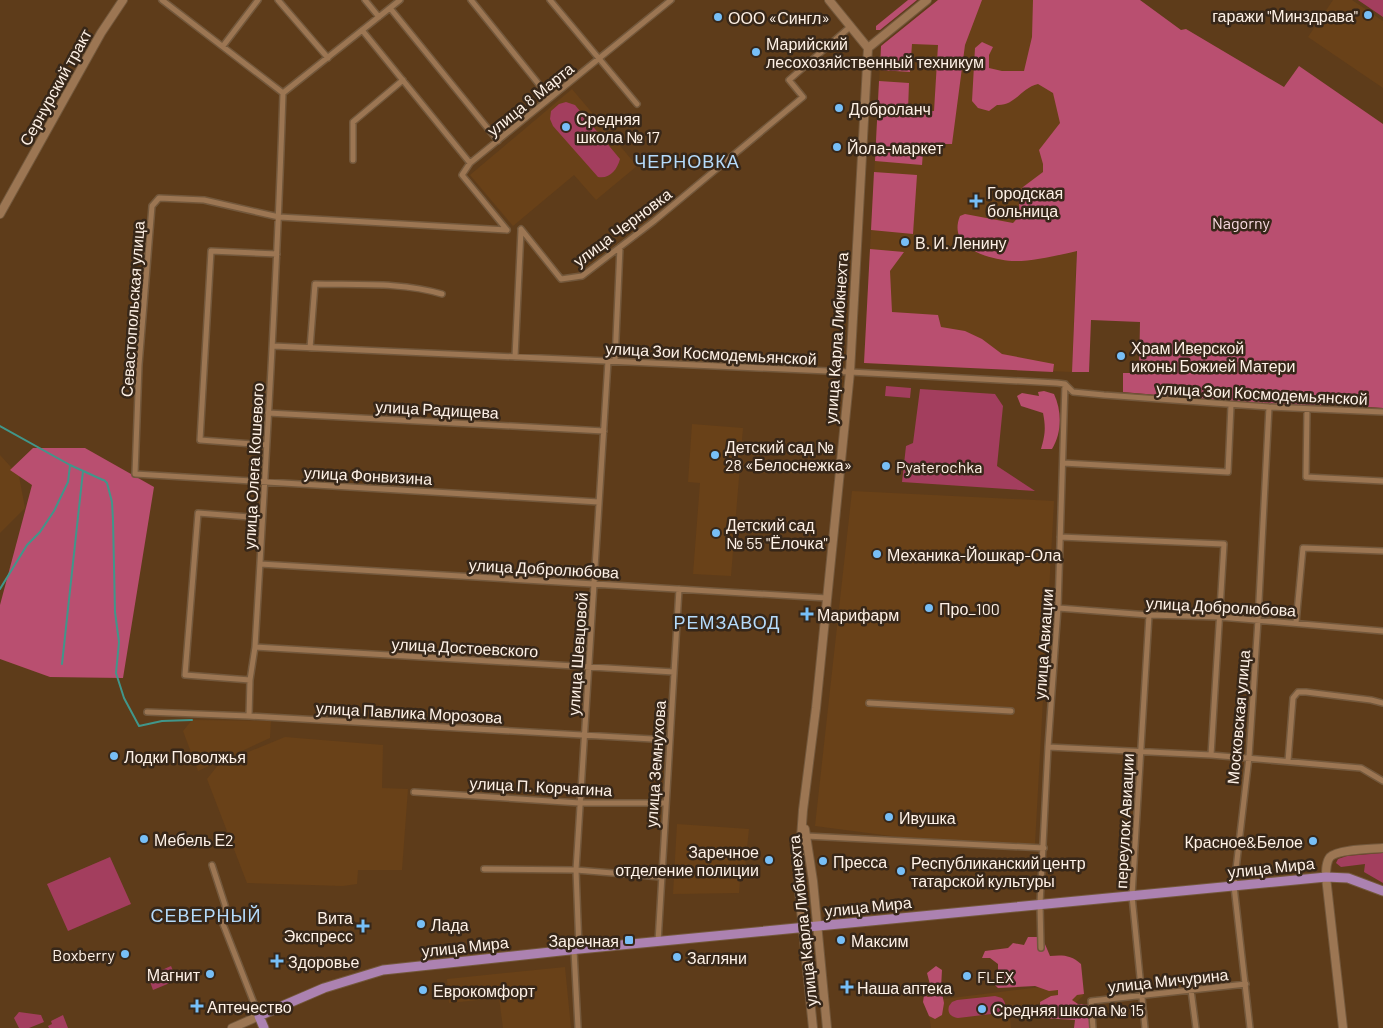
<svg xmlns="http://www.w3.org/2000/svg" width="1383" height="1028" font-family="Barlow,sans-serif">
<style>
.built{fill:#694118}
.green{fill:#a33e5e}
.forest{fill:#b94f70}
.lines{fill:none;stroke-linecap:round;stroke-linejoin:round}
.stream{stroke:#41968a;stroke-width:2}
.street-casing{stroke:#73583c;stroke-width:8}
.secondary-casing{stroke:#73583c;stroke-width:10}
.primary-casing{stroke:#73583c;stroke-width:11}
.street{stroke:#9c7653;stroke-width:5}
.secondary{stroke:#9c7653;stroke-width:8}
.primary{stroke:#ac82b1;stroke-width:9}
.poi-dot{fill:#77bff7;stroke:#372719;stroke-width:2}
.labels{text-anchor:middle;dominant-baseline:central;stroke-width:5;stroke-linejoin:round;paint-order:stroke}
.poi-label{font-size:16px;fill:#fef1e6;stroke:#372719;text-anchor:start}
.street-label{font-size:16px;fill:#fef1e6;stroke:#372719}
.park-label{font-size:16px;fill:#f8dae1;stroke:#372719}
.neighbourhood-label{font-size:18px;letter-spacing:1px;fill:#b5dbfb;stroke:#372719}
</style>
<rect width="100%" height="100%" fill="#5e3c1a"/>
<path class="built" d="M938 0H1064L1082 105 1072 372 864 363 881 46Z
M1333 0H1352L1383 21V88L1308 37Z
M572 89 637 166 596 200 574 175 513 226 470 175Z
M692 424 743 428 731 576 693 574 700 483 688 482Z
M0 455 19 476 25 508 0 533Z
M852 491 1054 501 1035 844 929 841 815 826Z
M192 720 271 721 270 738 198 771 183 731Z
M285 737 383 745 382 788 408 789 402 870H358L357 884 343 886 247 883 207 779 219 764Z
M677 824 749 829 745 867H741L739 893 673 894Z
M565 967 571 1028H503L499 998 449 1003 447 979Z
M1082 982 1083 996 1073 1005 1040 1002 1032 1013 1010 1016 1011 1028H931L927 1001Z"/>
<path class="green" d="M1358 0H1383V17Z
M566 102 575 105 620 159C617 170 610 179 598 177L553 126 550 119 551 111 559 104Z
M886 386 911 388 910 398 885 396Z
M920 389 995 394 1003 406 997 466 1035 491 902 482 906 446 913 443Z
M1383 853V883L1364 872 1365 864 1341 867 1336 863 1338 859 1347 856Z
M110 857 131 904 68 931 47 884Z
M171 966 177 980 153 990 148 976Z
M995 996 1002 998C1007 1004 1006 1009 1000 1013L958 1018C951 1017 947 1013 949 1006L952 1002 957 1000Z
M19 1012 41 1015 44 1022 29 1028H19L14 1018Z
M63 1015 68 1028H49L48 1026 52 1024 51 1021Z"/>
<path class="forest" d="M908 0H917L880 30H876V26Z
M938 0H982L965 45 952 144H944L943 149 923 152 922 165 875 161 879 81 909 83 908 110 934 111 938 45 912 44 910 72 880 70 881 46Z
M1033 0H1140L1181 30 1186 29 1284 87 1299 66 1383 124V408L1342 405H1271L1123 392V373H1139L1140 322 1091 320 1089 372H1072L1077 251C1059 255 1031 262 1012 261 988 259 947 248 960 216L965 214 1013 223C1022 214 1019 206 1018 194L1023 187 1043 172V164L1039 150 1060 123 1053 93 1038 84C1021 88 1015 106 997 105L989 111 978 108 972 101 975 48 982 42 993 47 989 55V68L1002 71H1024L1032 37Z
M874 172 917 175 913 234 871 230Z
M870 249 904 252 890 271 892 312 938 315 941 327 965 331 982 339 1002 354 1054 364 1053 372 864 363Z
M1044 391 1054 394C1062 411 1062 433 1052 449H1041C1045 435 1046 428 1043 413L1021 406 1017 396 1022 393 1039 396 1038 392Z
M33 448H85L154 487 123 678 50 677 0 659V605L32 485 10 470Z
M1028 937H1042L1050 956C1063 955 1071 955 1081 964L1084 994 1077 995 1072 1000 1078 1004 1090 1005 1091 1028H1074L1075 1020 1041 1018 1040 1002 1051 996 1058 995V990L1049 991 1035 986 998 988 995 985 998 981V964L990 958H982L985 951 1008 948 1013 943 1024 945Z
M936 966 942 970 941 988 944 1003 942 1015 935 1019 929 1016 923 1002 924 995 928 997 933 996 927 973Z"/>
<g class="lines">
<path class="stream" d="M0 426 70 465 103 480
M104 480 107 483 112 502 113 520 115 612 119 642 116 673 124 698 139 726 162 721 192 720
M0 589 27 545 40 532 54 511 68 482 70 465
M62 664 83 471"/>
<g class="street-casing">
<path id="street" d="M162 0 283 93C277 278 266 463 255 647L250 680 249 716
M278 0 328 58
M365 0 379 17
M471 0 550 98
M550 0 637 104
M390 8 498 141
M362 30 470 163
M223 46 258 0
M283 93 400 0
M353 160V122L403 80
M521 229 561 279 582 276 654 221 803 97 789 80 851 26
M507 230 279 217 204 200 159 198 152 206 139 365 135 474 599 502
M507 230 462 175 470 163 671 0
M273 346 850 372 1057 383 1065 384 1073 392 1104 395 1269 407 1383 412
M310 348 315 284C357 285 402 282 442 294
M515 357 521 230
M615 361 620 247
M1307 409 1306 477 1383 481
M268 413 604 431
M266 445 200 440 211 251 277 254
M1063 463 1228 472 1231 405
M1060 537 1224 544 1211 755
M260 564 827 598
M1058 608 1149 615 1220 617 1383 631
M1296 623 1303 548 1383 551
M255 647 674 672
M250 680 185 675 198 513 262 518
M869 703 1011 711
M147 712 249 716 670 740
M1048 747 1211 755 1361 768 1383 781
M1288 761 1293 698 1298 692H1306L1371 700 1383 703
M414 792 580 803H666
M806 836 1044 848
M212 865 225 905 226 913 223 924 259 1016
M484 869 576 870 661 877
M658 942 679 589
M1041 948 1040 904 1048 747 1058 608 1065 384
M579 949 576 870 608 361
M574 950 578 1028
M1191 990 1196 1028
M1093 1028 1091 1001 1246 984
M1145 1028 1132 896 1149 615
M1250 1028 1234 886 1249 757 1258 620 1269 407"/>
</g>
<g class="secondary-casing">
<path id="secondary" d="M868 48 927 0
M0 214 101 33 123 0
M805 829 813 881 827 1028
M232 1028 259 1016
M813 1028 798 880 803 810 816 708 850 372 868 48 829 0
M1343 1028 1326 877C1326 870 1326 862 1330 857 1338 849 1371 849 1383 848"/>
</g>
<g class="primary-casing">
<path id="primary" d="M264 1028 259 1016 324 988 383 970 579 949 1326 877 1348 878 1383 891"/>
</g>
<use href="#street" class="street"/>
<use href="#secondary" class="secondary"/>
<use href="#primary" class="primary"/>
</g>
<g class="poi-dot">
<circle cx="1368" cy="15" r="5"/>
<circle cx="718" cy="17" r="5"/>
<circle cx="756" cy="52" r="5"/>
<circle cx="839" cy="108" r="5"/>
<circle cx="566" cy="127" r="5"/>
<circle cx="837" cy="147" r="5"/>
<path d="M973.5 193.5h5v5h5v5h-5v5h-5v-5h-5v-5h5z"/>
<circle cx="905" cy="242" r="5"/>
<circle cx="1121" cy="356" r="5"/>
<circle cx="715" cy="455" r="5"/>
<circle cx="886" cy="466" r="5"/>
<circle cx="716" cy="533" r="5"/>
<circle cx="877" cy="554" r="5"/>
<circle cx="929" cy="608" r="5"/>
<path d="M804.5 606.5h5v5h5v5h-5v5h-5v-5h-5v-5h5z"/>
<circle cx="114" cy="756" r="5"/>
<circle cx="889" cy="817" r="5"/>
<circle cx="144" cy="839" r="5"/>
<circle cx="1313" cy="841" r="5"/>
<circle cx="769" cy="860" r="5"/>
<circle cx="823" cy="861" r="5"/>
<circle cx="901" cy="871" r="5"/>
<circle cx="421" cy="924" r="5"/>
<path d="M360.5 918.5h5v5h5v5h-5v5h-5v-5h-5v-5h5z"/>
<rect x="624" y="935" width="10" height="10" rx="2.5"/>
<circle cx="841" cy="940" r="5"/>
<circle cx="125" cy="954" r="5"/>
<circle cx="677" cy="957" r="5"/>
<path d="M274.5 953.5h5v5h5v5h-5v5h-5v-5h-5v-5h5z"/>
<circle cx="210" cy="974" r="5"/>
<circle cx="967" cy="976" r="5"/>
<path d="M844.5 979.5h5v5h5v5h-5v5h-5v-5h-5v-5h5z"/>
<circle cx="423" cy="990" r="5"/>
<path d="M194.5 998.5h5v5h5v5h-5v5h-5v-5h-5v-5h5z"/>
<circle cx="982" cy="1009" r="5"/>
</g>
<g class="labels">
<g class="poi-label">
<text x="1358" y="15" text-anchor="end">гаражи "Минздрава"</text>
<text x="728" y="17">ООО «Сингл»</text>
<text x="766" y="43">Марийский<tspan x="766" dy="18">лесохозяйственный техникум</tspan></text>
<text x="849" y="108">Доброланч</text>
<text x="576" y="118">Средняя<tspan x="576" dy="18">школа № 17</tspan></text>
<text x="847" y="147">Йола-маркет</text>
<text x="987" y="192">Городская<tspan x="987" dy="18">больница</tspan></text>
<text x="915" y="242">В. И. Ленину</text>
<text x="1131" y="347">Храм Иверской<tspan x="1131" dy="18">иконы Божией Матери</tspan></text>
<text x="725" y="446">Детский сад №<tspan x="725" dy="18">28 «Белоснежка»</tspan></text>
<text x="896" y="466">Pyaterochka</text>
<text x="726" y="524">Детский сад<tspan x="726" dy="18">№ 55 "Ёлочка"</tspan></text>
<text x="887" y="554">Механика-Йошкар-Ола</text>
<text x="939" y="608">Про_100</text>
<text x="817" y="614">Марифарм</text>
<text x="124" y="756">Лодки Поволжья</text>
<text x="899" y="817">Ивушка</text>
<text x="154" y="839">Мебель Е2</text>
<text x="1303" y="841" text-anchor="end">Красное&amp;Белое</text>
<text x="759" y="851" text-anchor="end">Заречное<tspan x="759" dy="18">отделение полиции</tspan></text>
<text x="833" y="861">Пресса</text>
<text x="911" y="862">Республиканский центр<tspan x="911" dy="18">татарской культуры</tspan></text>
<text x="353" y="917" text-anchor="end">Вита<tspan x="353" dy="18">Экспресс</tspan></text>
<text x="431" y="924">Лада</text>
<text x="619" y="940" text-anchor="end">Заречная</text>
<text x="851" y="940">Максим</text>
<text x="115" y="954" text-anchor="end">Boxberry</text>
<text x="687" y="957">Загляни</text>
<text x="288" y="961">Здоровье</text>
<text x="200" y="974" text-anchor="end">Магнит</text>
<text x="977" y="976">FLEX</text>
<text x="857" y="987">Наша аптека</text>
<text x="433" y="990">Еврокомфорт</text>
<text x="207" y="1006">Аптечество</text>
<text x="992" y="1009">Средняя школа № 15</text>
</g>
<g class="street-label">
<text transform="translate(55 87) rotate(-61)">Сернурский тракт</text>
<text transform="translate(530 99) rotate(-39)">улица 8 Марта</text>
<text transform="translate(622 227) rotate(-37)">улица Черновка</text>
<text transform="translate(132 309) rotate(-86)">Севастопольская улица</text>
<text transform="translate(836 338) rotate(-86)">улица Карла Либкнехта</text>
<text transform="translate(711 353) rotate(3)">улица Зои Космодемьянской</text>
<text transform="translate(1262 393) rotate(3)">улица Зои Космодемьянской</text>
<text transform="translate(437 409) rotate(3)">улица Радищева</text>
<text transform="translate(253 466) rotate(-87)">улица Олега Кошевого</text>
<text transform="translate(368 475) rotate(3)">улица Фонвизина</text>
<text transform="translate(544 568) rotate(3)">улица Добролюбова</text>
<text transform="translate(1221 606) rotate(3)">улица Добролюбова</text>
<text transform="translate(1043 644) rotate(-86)">улица Авиации</text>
<text transform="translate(465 647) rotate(3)">улица Достоевского</text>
<text transform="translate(577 654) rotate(-86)">улица Шевцовой</text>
<text transform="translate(409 712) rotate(3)">улица Павлика Морозова</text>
<text transform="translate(1238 717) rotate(-85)">Московская улица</text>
<text transform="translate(655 764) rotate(-86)">улица Земнухова</text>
<text transform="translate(541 786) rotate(3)">улица П. Корчагина</text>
<text transform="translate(1124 821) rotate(-87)">переулок Авиации</text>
<text transform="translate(1271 867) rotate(-6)">улица Мира</text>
<text transform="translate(868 906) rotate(-6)">улица Мира</text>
<text transform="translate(802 921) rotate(-96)">улица Карла Либкнехта</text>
<text transform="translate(465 946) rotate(-6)">улица Мира</text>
<text transform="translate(1168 980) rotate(-6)">улица Мичурина</text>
</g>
<g class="park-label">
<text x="1241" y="222">Nagorny</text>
</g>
<g class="neighbourhood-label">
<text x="687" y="161">ЧЕРНОВКА</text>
<text x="727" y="622">РЕМЗАВОД</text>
<text x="206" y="915">СЕВЕРНЫЙ</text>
</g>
</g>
</svg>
